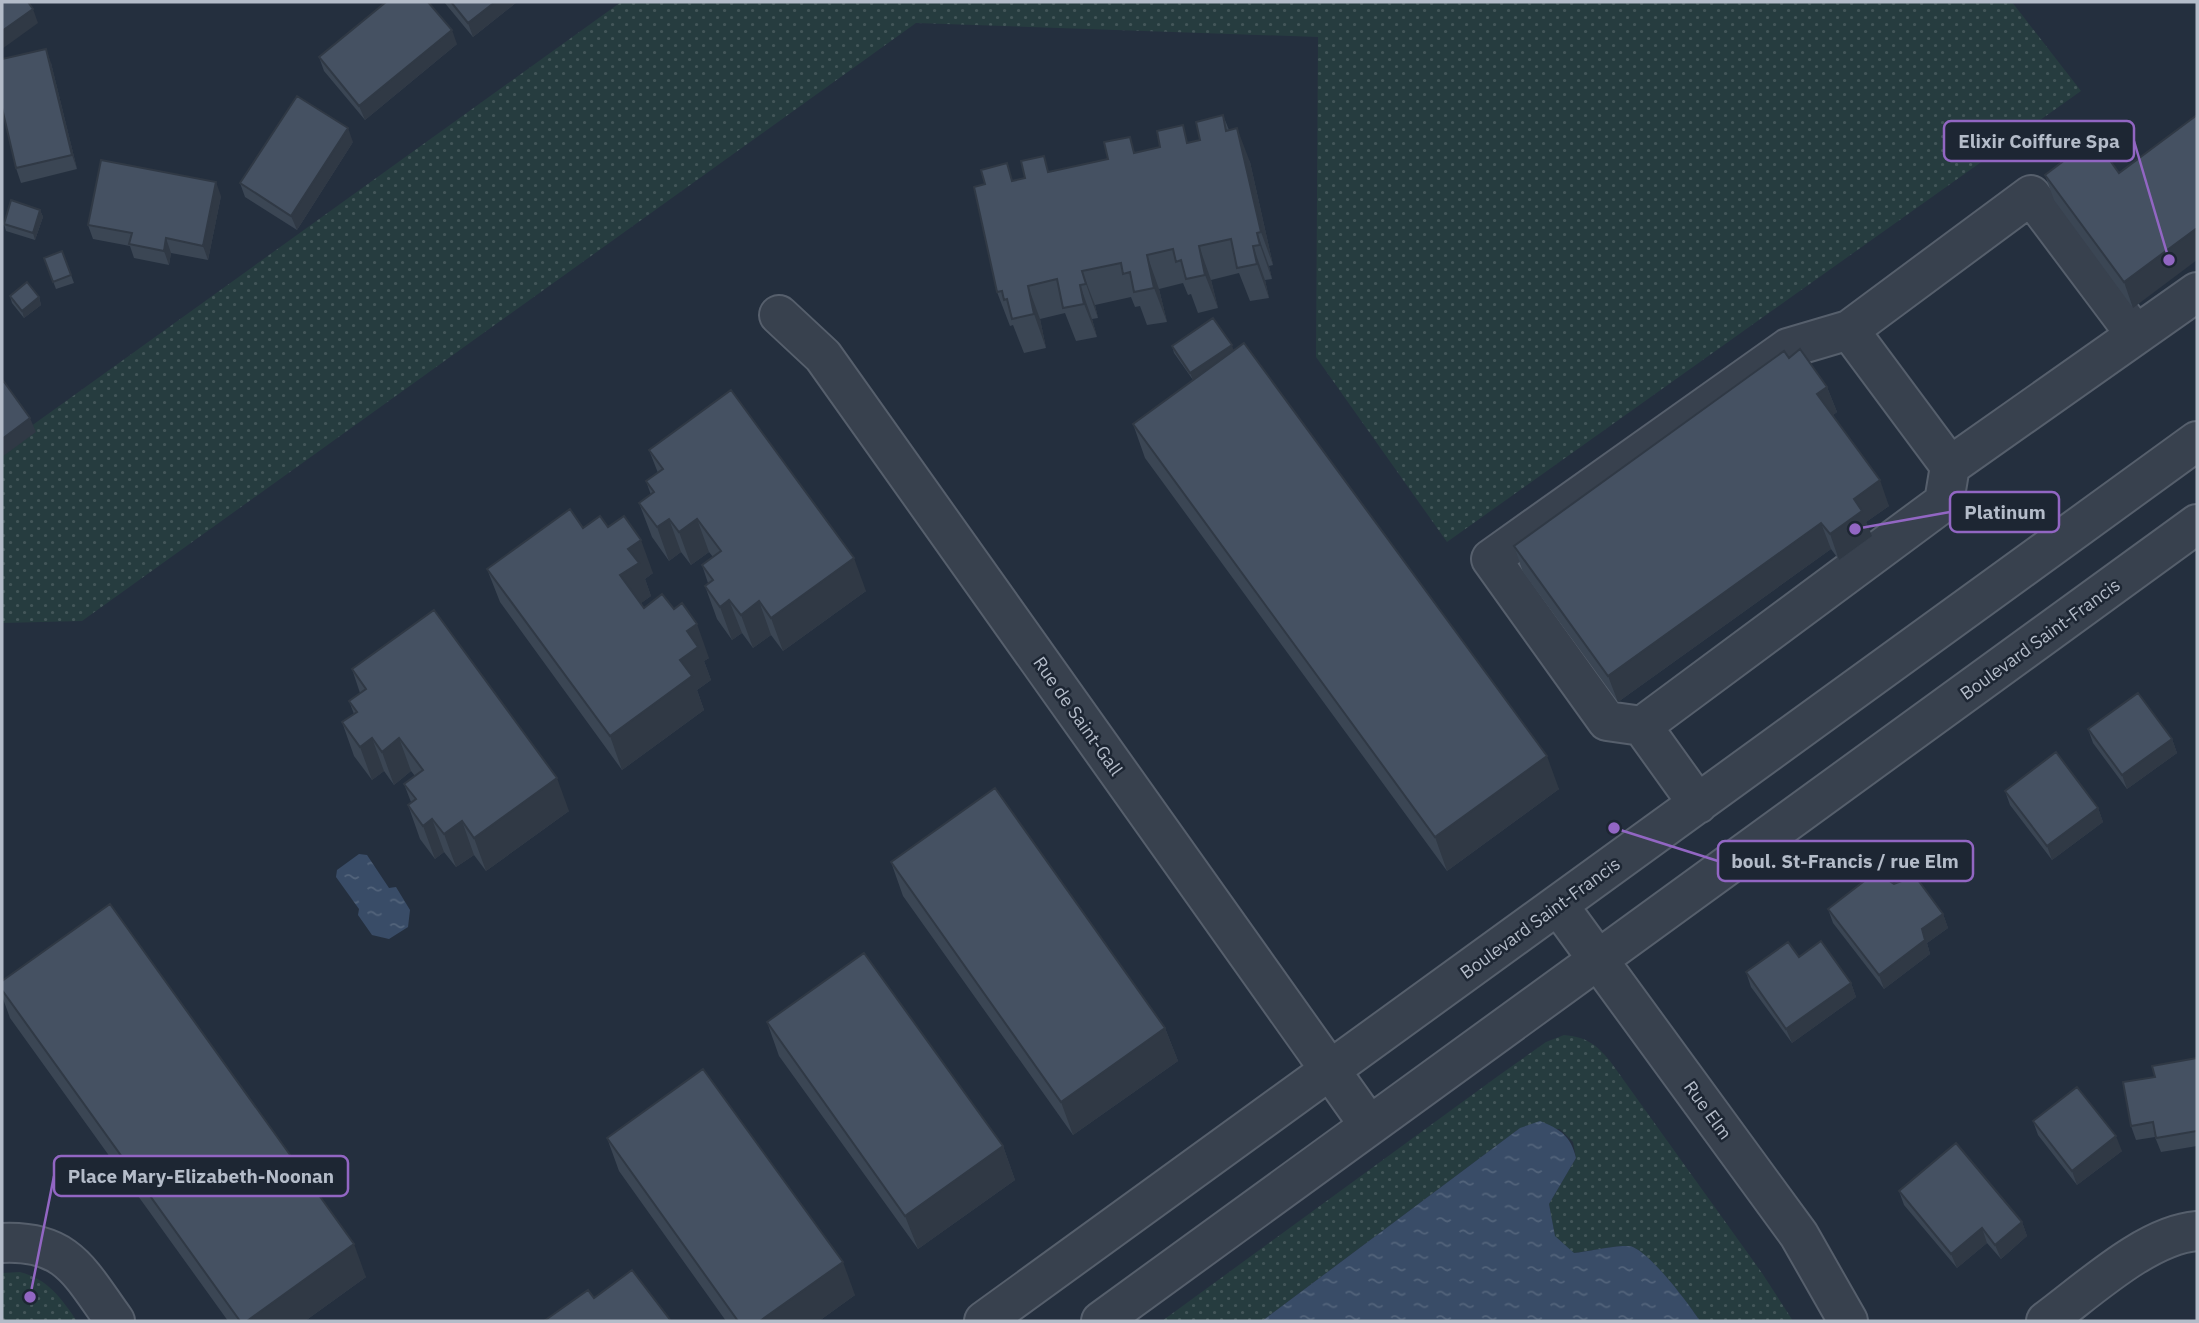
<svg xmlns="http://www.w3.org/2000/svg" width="2199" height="1323" font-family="'IBM Plex Sans',sans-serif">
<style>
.green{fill:url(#green-dots)}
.water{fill:url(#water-ripples)}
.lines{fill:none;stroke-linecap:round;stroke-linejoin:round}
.minor-casing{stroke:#565f6c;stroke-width:42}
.minor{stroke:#38414e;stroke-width:38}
.wall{fill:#3b4654}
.shaded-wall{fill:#303945}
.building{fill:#455162;stroke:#303945;stroke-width:2}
.labels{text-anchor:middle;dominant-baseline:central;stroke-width:5;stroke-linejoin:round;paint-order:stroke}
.street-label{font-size:18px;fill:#b4bcc9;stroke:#1d2633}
.leader{fill:none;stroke:#9266c3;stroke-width:2.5}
.callout-dot{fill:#9266c3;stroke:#1d2633;stroke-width:2.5}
.callout{fill:#1d2633;stroke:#9266c3;stroke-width:2.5}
.callout-label{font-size:19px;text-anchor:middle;font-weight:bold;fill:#b4bcc9}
</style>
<defs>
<pattern id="green-dots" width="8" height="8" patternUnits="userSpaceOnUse" patternTransform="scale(1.75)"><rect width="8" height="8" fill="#263c3f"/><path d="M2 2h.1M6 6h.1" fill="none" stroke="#435659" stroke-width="1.8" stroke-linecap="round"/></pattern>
<pattern id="water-ripples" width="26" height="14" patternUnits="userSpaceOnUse" patternTransform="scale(1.75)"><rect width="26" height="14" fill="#394c67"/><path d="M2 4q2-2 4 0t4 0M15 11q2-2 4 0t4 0" fill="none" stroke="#53647b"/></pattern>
</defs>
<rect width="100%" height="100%" fill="#242f3e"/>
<path class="green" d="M621 2H2012L2081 91 1447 542 1316 357 1318 37 916 23 82 621 2 623V447Z
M1564 1035C1586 1037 1596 1044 1610 1061L1762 1273 1793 1321H1700C1688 1303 1652 1256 1633 1247 1624 1243 1587 1252 1573 1253L1555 1237 1549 1204 1576 1158 1573 1142 1560 1129 1520 1128 1262 1321H1162L1498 1076 1546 1042Z
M20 1272C48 1279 61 1298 77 1321H2V1273Z"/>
<path class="water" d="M359 854 367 855 389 888 396 887 410 910 408 927 389 939 372 935 358 915 359 909 336 877 337 870Z
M1540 1121C1560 1129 1571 1136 1576 1158L1549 1204 1555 1236 1574 1253C1587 1252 1624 1243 1633 1247 1653 1256 1688 1303 1700 1321H1262L1520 1128Z"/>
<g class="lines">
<g class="minor-casing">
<path id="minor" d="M779 315 823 356 1369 1125
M1950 466 1849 330 2031 195 2136 335
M1642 726 1607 721 1491 559 1788 348 1849 330
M1698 804 1642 726 1944 502 1950 466 2197 292
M1558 905 1799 1235 1848 1321
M2 1243C68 1240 80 1273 115 1321
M984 1321 2197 441
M1101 1321 2197 524
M2046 1321C2087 1291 2146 1235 2197 1231"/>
</g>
<use href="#minor" class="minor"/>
</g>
<path class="wall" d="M444 2H517L473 37Z
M457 44 365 120 324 71 319 57Z
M51 63 77 169 21 183 16 168Z
M1223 115 1229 130 1250 162 1273 265 1269 266 1272 279 1265 280 1269 298 1250 301 1239 273 1211 280 1218 308 1198 313 1191 294 1188 295 1183 283 1159 289 1167 322 1147 325 1140 306 1135 307 1131 297 1095 305 1098 318 1092 319 1097 337 1076 341 1065 313 1040 319 1046 348 1024 353 1013 325 1010 326 997 292 1014 180 1136 152 1200 140Z
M2094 138 2133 308 2054 200 2045 175Z
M353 142 297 230 245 197 240 183Z
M221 196 208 260 171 253 169 265 134 258 130 246 93 239 88 225Z
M40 210 43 217 35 240 6 231 4 224Z
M62 251 74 283 56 289 44 258Z
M10 296 39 297 41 305 24 318 12 303Z
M1172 346 1234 351 1559 789 1447 871 1145 458 1133 424 1193 380 1174 353Z
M1789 358 1827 387 1837 412 1833 415 1889 506 1866 522 1872 536 1839 560 1831 549 1618 702 1523 572 1514 546Z
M649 450 866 591 783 651 771 635 753 648 742 633 732 640 717 619 705 586 708 583 702 565 713 557 709 552 691 565 681 552 669 561 652 537 639 503 651 495 646 481 658 473Z
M583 528 653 573 645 579 651 596 641 603 644 608 709 658 704 661 711 680 697 690 704 710 622 770 500 602 487 569Z
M352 669 569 811 486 871 474 855 456 867 444 852 435 859 420 839 408 805 411 802 404 784 415 776 411 771 394 785 384 771 372 780 354 756 342 722 354 714 349 701 360 693Z
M2088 729 2172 739 2177 753 2127 789 2093 743Z
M2005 791 2098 808 2103 822 2052 860 2010 805Z
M891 862 1165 1028 1178 1061 1073 1135 903 896Z
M1828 909 1943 914 1948 928 1927 943 1930 954 1884 989 1833 923Z
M1799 957 1851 983 1856 997 1792 1043 1751 987 1746 972Z
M2 981 366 1277 305 1321H228L10 1018 2 996Z
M767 1022 1003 1146 1015 1180 918 1249 779 1056Z
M2197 1058V1146L2161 1152 2155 1137 2136 1140 2131 1126 2155 1077Z
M2033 1121 2122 1151 2077 1185 2038 1135Z
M607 1138 855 1295 819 1321H726L619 1171Z
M1899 1191 2022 1222 2027 1236 2001 1259 1987 1243 1957 1268 1904 1205Z"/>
<path class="shaded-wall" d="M495 2H517L473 37 468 23Z
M33 9 38 23 2 49V31Z
M452 30 457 44 365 120 359 106Z
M46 49 51 63 77 169 72 155Z
M348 128 353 142 297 230 291 216Z
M1237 128 1250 162 1273 265 1261 232Z
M216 182 221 196 208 260 203 246Z
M40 210 43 217 35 240 33 233Z
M2197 228V260L2133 308 2124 282Z
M1257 233 1269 266 1272 279 1260 245Z
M166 238 171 253 169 265 164 251Z
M1199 246 1211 280 1218 308 1205 275Z
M1253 246 1265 280 1269 298 1257 264Z
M1147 255 1159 289 1167 322 1154 288Z
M1082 271 1095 305 1098 318 1086 284Z
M1080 285 1092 319 1097 337 1084 304Z
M1028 286 1040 319 1046 348 1034 314Z
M39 297 41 305 24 318 22 311Z
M1232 345 1234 352 1193 380 1190 373Z
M1827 387 1837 412 1827 420 1817 394Z
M30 418 36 432 2 457V439Z
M1880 480 1889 506 1866 522 1872 536 1839 560 1830 534 1854 499Z
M669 519 681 552 669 561 657 527Z
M697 519 709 552 691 565 679 532Z
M1821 523 1831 549 1618 702 1608 676Z
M641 540 653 573 645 579 651 596 633 609 620 575 628 549Z
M854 558 866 591 783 651 771 618Z
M729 600 742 633 732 640 720 607Z
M759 601 771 635 753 648 741 615Z
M697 624 709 658 704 661 711 680 697 690 704 710 622 770 610 736 680 660 687 631Z
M372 738 384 771 372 780 360 747Z
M399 738 411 771 394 785 382 752Z
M2172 739 2177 753 2127 789 2122 775Z
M1547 756 1559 789 1447 871 1435 837Z
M557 778 569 811 486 871 474 838Z
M2098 808 2103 822 2052 860 2047 846Z
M432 819 444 852 435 859 423 826Z
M462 821 474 855 456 867 444 834Z
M1943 914 1948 928 1927 943 1930 954 1884 989 1879 975 1922 929Z
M1851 983 1856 997 1792 1043 1786 1029Z
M1165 1028 1178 1061 1073 1135 1061 1102Z
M2116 1136 2122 1151 2077 1185 2072 1171Z
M1003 1146 1015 1180 918 1249 905 1216Z
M2022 1222 2027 1236 2001 1259 1995 1245Z
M1982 1228 1987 1243 1957 1268 1951 1254Z
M354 1244 366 1277 305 1321H247Z
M843 1262 855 1295 819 1321H760Z"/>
<path class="building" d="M2 2H28L33 9 2 31Z
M386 2H428L452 30 359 106 319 57Z
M451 2H495L468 23Z
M46 49 72 155 16 168 2 108V59Z
M297 96 348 128 291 216 240 183Z
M1223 115 1226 131 1237 128 1261 232 1257 233 1260 245 1253 246 1257 264 1237 268 1231 239 1199 246 1205 275 1186 279 1181 260 1176 262 1173 249 1147 255 1154 288 1134 292 1130 272 1123 274 1121 263 1082 271 1086 284 1080 285 1084 304 1063 308 1057 279 1028 286 1034 314 1012 319 1007 299 1004 300 1002 291 997 292 974 187 985 184 981 170 1007 163 1012 181 1025 178 1021 161 1044 156 1048 172 1108 159 1104 142 1130 137 1134 153 1160 147 1157 131 1183 125 1187 143 1200 140 1196 122Z
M2197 115V228L2124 282 2045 175 2094 138 2119 173Z
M101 160 216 182 203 246 166 238 164 251 129 244 132 233 88 225Z
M11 200 40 210 33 233 4 224Z
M62 251 71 275 53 282 44 258Z
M27 282 39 297 22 311 10 296Z
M1213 318 1232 345 1190 373 1172 346Z
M1244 343 1547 756 1435 837 1133 424Z
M1800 349 1827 387 1817 394 1880 480 1854 499 1862 511 1830 534 1821 523 1608 676 1514 546 1784 351 1789 358Z
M2 379 30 418 2 439Z
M731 390 854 558 771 618 759 601 741 615 729 600 720 607 705 586 713 580 702 565 721 551 697 519 679 532 669 519 657 527 639 503 654 492 646 481 663 469 649 450Z
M570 509 583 528 600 516 608 527 624 516 641 540 628 549 639 563 620 575 644 608 662 594 674 609 682 603 697 624 687 631 698 647 680 660 692 676 610 736 487 569Z
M434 610 557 778 474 838 462 821 444 834 432 819 423 826 415 815 408 805 416 799 404 784 423 770 399 738 382 752 372 738 360 747 342 722 357 712 349 701 366 689 352 669Z
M2138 693 2172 739 2122 775 2088 729Z
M2056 752 2098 808 2047 846 2005 791Z
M995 788 1165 1028 1061 1102 891 862Z
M1876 872 1894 884 1915 876 1943 914 1922 929 1925 940 1879 975 1828 909Z
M110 904 354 1244 247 1321H240L2 990V981Z
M1821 941 1851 983 1786 1029 1746 972 1788 942 1799 957Z
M864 953 1003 1146 905 1216 767 1022Z
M2197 1058V1131L2156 1138 2153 1122 2131 1126 2123 1082 2155 1077 2152 1066Z
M703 1069 843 1262 760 1321H738L607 1138Z
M2077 1087 2116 1136 2072 1171 2033 1121Z
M1956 1143 2022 1222 1995 1245 1982 1228 1951 1254 1899 1191Z
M632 1270 671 1321H544L588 1290 594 1298Z"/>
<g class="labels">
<g class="street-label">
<text transform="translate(2040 639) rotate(-36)">Boulevard Saint-Francis</text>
<text transform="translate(1078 716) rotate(55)">Rue de Saint-Gall</text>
<text transform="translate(1540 918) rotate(-36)">Boulevard Saint-Francis</text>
<text transform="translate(1708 1110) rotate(54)">Rue Elm</text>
</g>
</g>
<path class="leader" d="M2169 260L2134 141M1855 529L1950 512M1614 828L1718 861M30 1297L54 1176"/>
<g class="callout-dot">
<circle cx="2169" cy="260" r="7"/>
<circle cx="1855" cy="529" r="7"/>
<circle cx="1614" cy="828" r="7"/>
<circle cx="30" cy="1297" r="7"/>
</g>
<g class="callout">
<rect x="1944" y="121" width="190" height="40" rx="7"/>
<rect x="1950" y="492" width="109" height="40" rx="7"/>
<rect x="1718" y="841" width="255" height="40" rx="7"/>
<rect x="54" y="1156" width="294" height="40" rx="7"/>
</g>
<g class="callout-label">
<text x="2039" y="148">Elixir Coiffure Spa</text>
<text x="2005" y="519">Platinum</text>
<text x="1845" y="868">boul. St-Francis / rue Elm</text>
<text x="201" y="1183">Place Mary-Elizabeth-Noonan</text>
</g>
<rect width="2199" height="1323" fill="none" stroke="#b4bcc9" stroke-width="7"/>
</svg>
